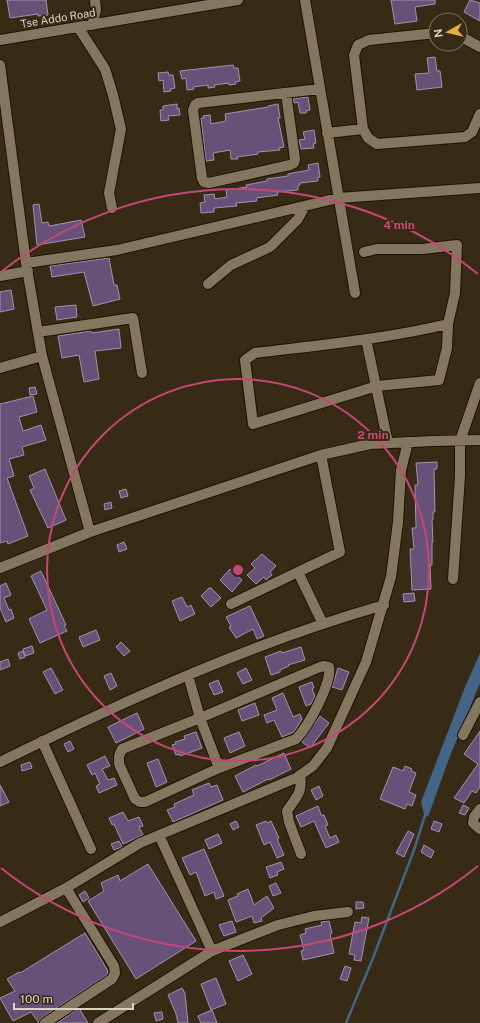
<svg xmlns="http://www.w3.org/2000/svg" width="480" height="1023" font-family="'Public Sans',sans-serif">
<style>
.water{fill:#436587}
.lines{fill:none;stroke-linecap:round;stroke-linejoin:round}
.stream{stroke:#436587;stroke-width:2.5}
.building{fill:#675178;stroke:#a093ab}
.minor-casing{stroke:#1f1301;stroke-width:12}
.minor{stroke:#857660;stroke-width:10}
.ring{fill:none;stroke:#c84676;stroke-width:2}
.labels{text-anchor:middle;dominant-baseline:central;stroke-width:4;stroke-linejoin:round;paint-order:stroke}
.street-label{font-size:11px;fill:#dbd2c6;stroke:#372b16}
.centre{fill:#c84676;stroke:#372b16;stroke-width:2}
.ring-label{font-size:12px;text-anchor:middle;font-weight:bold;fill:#c84676;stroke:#372b16;stroke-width:4;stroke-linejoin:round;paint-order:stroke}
</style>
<rect width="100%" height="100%" fill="#372b16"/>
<path class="water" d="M480 653V683L450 756 428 817 424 814 421 802 465 687Z"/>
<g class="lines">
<path class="stream" d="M346 1023 373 958 414 850 426 812"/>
</g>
<path class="building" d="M7 0H46L48 15 38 16V14L10 18Z
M391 0H435V4L415 7 417 21 395 24Z
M470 0 480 3V21L464 12Z
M435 57 437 71H440L442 87 417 90 415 74 429 73 427 58Z
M233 65 234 68H238L240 81 235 82 236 84 229 85V83L214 85 215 87 208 88V85L193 87 194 89 187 90 186 78 182 79 180 71Z
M168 72 169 75H173L175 88 170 89 171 91 164 92 163 80 159 81 158 73Z
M308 97 310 110 306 111V113H300L298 102 294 103 293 99Z
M177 104V109L179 108 180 115 168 116 169 120 161 121 160 110H163V106Z
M278 104 280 118H278L284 147 279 148 280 150 258 152V154L237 157 238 159H231L230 150 213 153 214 160 206 161 201 118H204L203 116 210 115 211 124 226 121 225 114 268 107V106Z
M314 130 316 143 313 144 314 148 301 149 299 140 305 139 303 132Z
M318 163 320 177H318V181L300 183V185L298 186V190L277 192 278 195 256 198 257 201 236 203 237 206 214 208V212L201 213 200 203 205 202 204 195 214 194 215 199 227 197 226 190 247 187 246 185 267 181V179L288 176V174L309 170 308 165Z
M39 204 42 223 48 222 49 226 81 220 85 237 37 245 33 205Z
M109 258 114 285H117L120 299 93 306 84 272 52 277 50 266Z
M11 290 14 309 0 312V292Z
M76 305 77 317 57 320 55 307Z
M119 329 121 348 95 351 99 379 84 382 79 355 62 358 58 336 91 331 92 333Z
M35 387 37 394 30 395 29 388Z
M33 396 37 412 19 417 23 431 41 425 46 440 22 447 24 455 9 459 14 476 7 478 28 536 8 544 7 541 0 543V404Z
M437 462V469H434L435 512H433V520H432L433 542H432V565H430L431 589 412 590 410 549H414L412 528H416L415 485H418L416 463Z
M45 469 66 520 48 528 30 490 34 488 29 476Z
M126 489 128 496 121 498 119 491Z
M111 502 112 508 105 510 104 504Z
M124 542 127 549 119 552 117 545Z
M262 554 276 566 270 572 272 575 266 580 264 577 256 584 247 575 255 568 251 564Z
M230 569 242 580 232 592 220 580Z
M41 571 66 625 64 626 67 631 40 643 29 619 47 610 31 576Z
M6 583 11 595 4 598 9 610 11 609 14 618 6 622 0 608V586Z
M209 588H211L221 598 211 607 201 596Z
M414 593 415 601 404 602 403 594Z
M182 597 187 607 191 605 195 614 180 621 172 601Z
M250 606 264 636 257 639 253 629 236 638 229 627 231 626 226 617Z
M96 630 100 640 83 647 79 637Z
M121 642 130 651 124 656 116 647Z
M32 646 34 653 25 656 23 649Z
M301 647 305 660 288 665 289 666 280 670V672L271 675 265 657 281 651 282 653Z
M23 651 25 657 20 659 18 653Z
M8 659 10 666 0 670V662Z
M51 668 63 690 55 694 43 672Z
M246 668 252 680 243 684 237 673Z
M338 668 349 672 342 690 332 687Z
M111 673 117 686 110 690 104 676Z
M218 680 223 692 214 695 209 684Z
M312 682 314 688 312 689 315 696 311 704 306 706 299 687Z
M283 693 293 717 300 714 302 719 294 732 282 737 274 720 267 723 264 715 277 710 272 698Z
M255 703 259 715 242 721 238 710Z
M137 713 144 729 116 743 108 727Z
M320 716 329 723 310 748 302 742Z
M480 731V787L476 793 472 791 464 803 454 798 478 764 464 754Z
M196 732 202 748 180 756 179 754 176 755 172 745 176 744 175 742 185 739 184 736Z
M239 732 245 746 230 753 224 738Z
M70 741 74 749 68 752 64 744Z
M284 753 291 769 269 780 268 779 243 792 235 776 256 765 257 766Z
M105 756 110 766 102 769 108 780 114 778 117 785 99 793 96 786 100 784 95 773 92 775 87 765Z
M158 759 167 782 156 787 147 763Z
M30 762 32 768 22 771 21 765Z
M405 766 412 769 411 771 416 773 409 792 416 795 412 806 407 804 405 809 380 799 393 767 403 771Z
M209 783 211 787 217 785 223 800 173 822 167 810 175 807 174 804 194 795 192 790Z
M0 785 9 802 0 806Z
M319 786 323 796 316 800 311 790Z
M463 805 469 808 465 815 459 813Z
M318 806 321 815H324L328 825 325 826 330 838 336 835 339 842 326 848 314 821 301 827 296 816Z
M123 812 128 821 139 817 143 826 139 827 143 835 123 844 114 824 112 825 109 818Z
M236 821 239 827 233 830 230 824Z
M266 821 267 823 271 821 279 838 277 839 284 855 277 858 270 842 264 845 256 825Z
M434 821 442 824 439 832 431 829Z
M408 831 414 834 404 857 396 853Z
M218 834 222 843 209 849 205 840Z
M119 841 122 847 114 850 111 844Z
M424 845 434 851 431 858 421 852Z
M204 849 224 896 216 899 214 892 205 896 196 872 190 875 182 858Z
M281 862 284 869 277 872 278 875 270 878 266 867Z
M148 864 196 941 136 979 88 901 104 891 101 883 118 875 120 881Z
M276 883 281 893 273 896 269 886Z
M248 889 254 905 267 896 274 908 261 918 262 921 254 923 252 916 236 922 228 900 238 896 237 894Z
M85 891 89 898 83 902 79 895Z
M356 902H363L364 908 356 909Z
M362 917 369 918 361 961 354 960 355 955 349 954 355 922 361 923Z
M232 921 236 932 224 936 219 925Z
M329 921 332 933 330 934 334 953 303 960 301 951 304 950 300 935 306 933 305 929 322 925 321 922Z
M85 933 108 971 107 975 41 1018 39 1023 31 1012 13 1021 0 998 15 991 7 979 19 972 20 973Z
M243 955 252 974 238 981 229 961Z
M345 966 351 968 347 981 340 979Z
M216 978 226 1004 211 1010 201 984Z
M182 988 185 993 188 1023H178L176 1014 168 995Z
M79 1008 88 1023H57Z
M212 1010 217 1023H201L198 1016Z
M162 1012 163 1019 156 1021 154 1013Z"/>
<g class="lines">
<g class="minor-casing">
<path id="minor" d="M305 0 355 293
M92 25 96 10 95 0
M78 27 105 69 113 95 121 129 109 193 112 208
M436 33 369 40 358 45 354 55 363 129 368 138 377 144 465 137 472 132 480 114
M460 36 480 47
M0 40 238 0
M0 65 26 263 42 356 90 532
M286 93 295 159 294 163 290 165 209 183 204 182 202 178 193 110 195 105 198 103 320 89
M327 133 363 129
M364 252 377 249H422L457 245 455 293 448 324 447 348 439 380 377 386 253 424 245 360 255 353C320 345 385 339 448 324
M26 263 117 250 338 198 480 188
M0 276 28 271
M208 284 231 265 270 247 298 219 305 206
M38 332 133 318 142 373
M366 339 388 443
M0 368 42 356
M0 568 90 532 321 455 370 444 433 441 480 440
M298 572 323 624
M453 579 460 476V441L480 383
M231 604 340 552 321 455
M325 666 329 667C332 683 308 727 296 739L219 768 145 802H140L135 799 119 764V756L122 749 200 718 320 667Z
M188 675 200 718 219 768
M463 735 480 702
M42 741 91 849
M0 762C124 701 251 643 384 605
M300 775C303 793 296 797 287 811L289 822 301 854
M480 809 474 817 473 823 480 829
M159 835 212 951
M0 922 66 888 140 843 296 778 313 766 327 748 366 662 391 577 398 522 401 470 408 442
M45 1023 112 979 115 973 114 966 66 888
M98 1023 212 951 278 925 314 916 348 912"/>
</g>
<use href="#minor" class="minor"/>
</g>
<g class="ring">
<circle cx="238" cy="570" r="191"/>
<path d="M478 866A381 381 0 0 1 1 868M1 272A381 381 0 0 1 478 274"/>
</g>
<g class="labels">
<g class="street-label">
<text transform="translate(58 18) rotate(-9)">Tse Addo Road</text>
</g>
</g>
<circle cx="238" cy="570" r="6" class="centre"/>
<g class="ring-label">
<text x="399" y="229">4 min</text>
<text x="373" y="439">2 min</text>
</g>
<g transform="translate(448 32) rotate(262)"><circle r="19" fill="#372b16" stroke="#796e5c"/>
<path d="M0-3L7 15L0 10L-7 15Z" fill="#e8ac37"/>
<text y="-6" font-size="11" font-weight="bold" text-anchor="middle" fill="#dbd2c6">N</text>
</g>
<path d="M14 1003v6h119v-6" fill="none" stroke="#dbd2c6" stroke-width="2"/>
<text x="20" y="1003" font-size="12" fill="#dbd2c6" stroke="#372b16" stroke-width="3" paint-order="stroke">100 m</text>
</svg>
